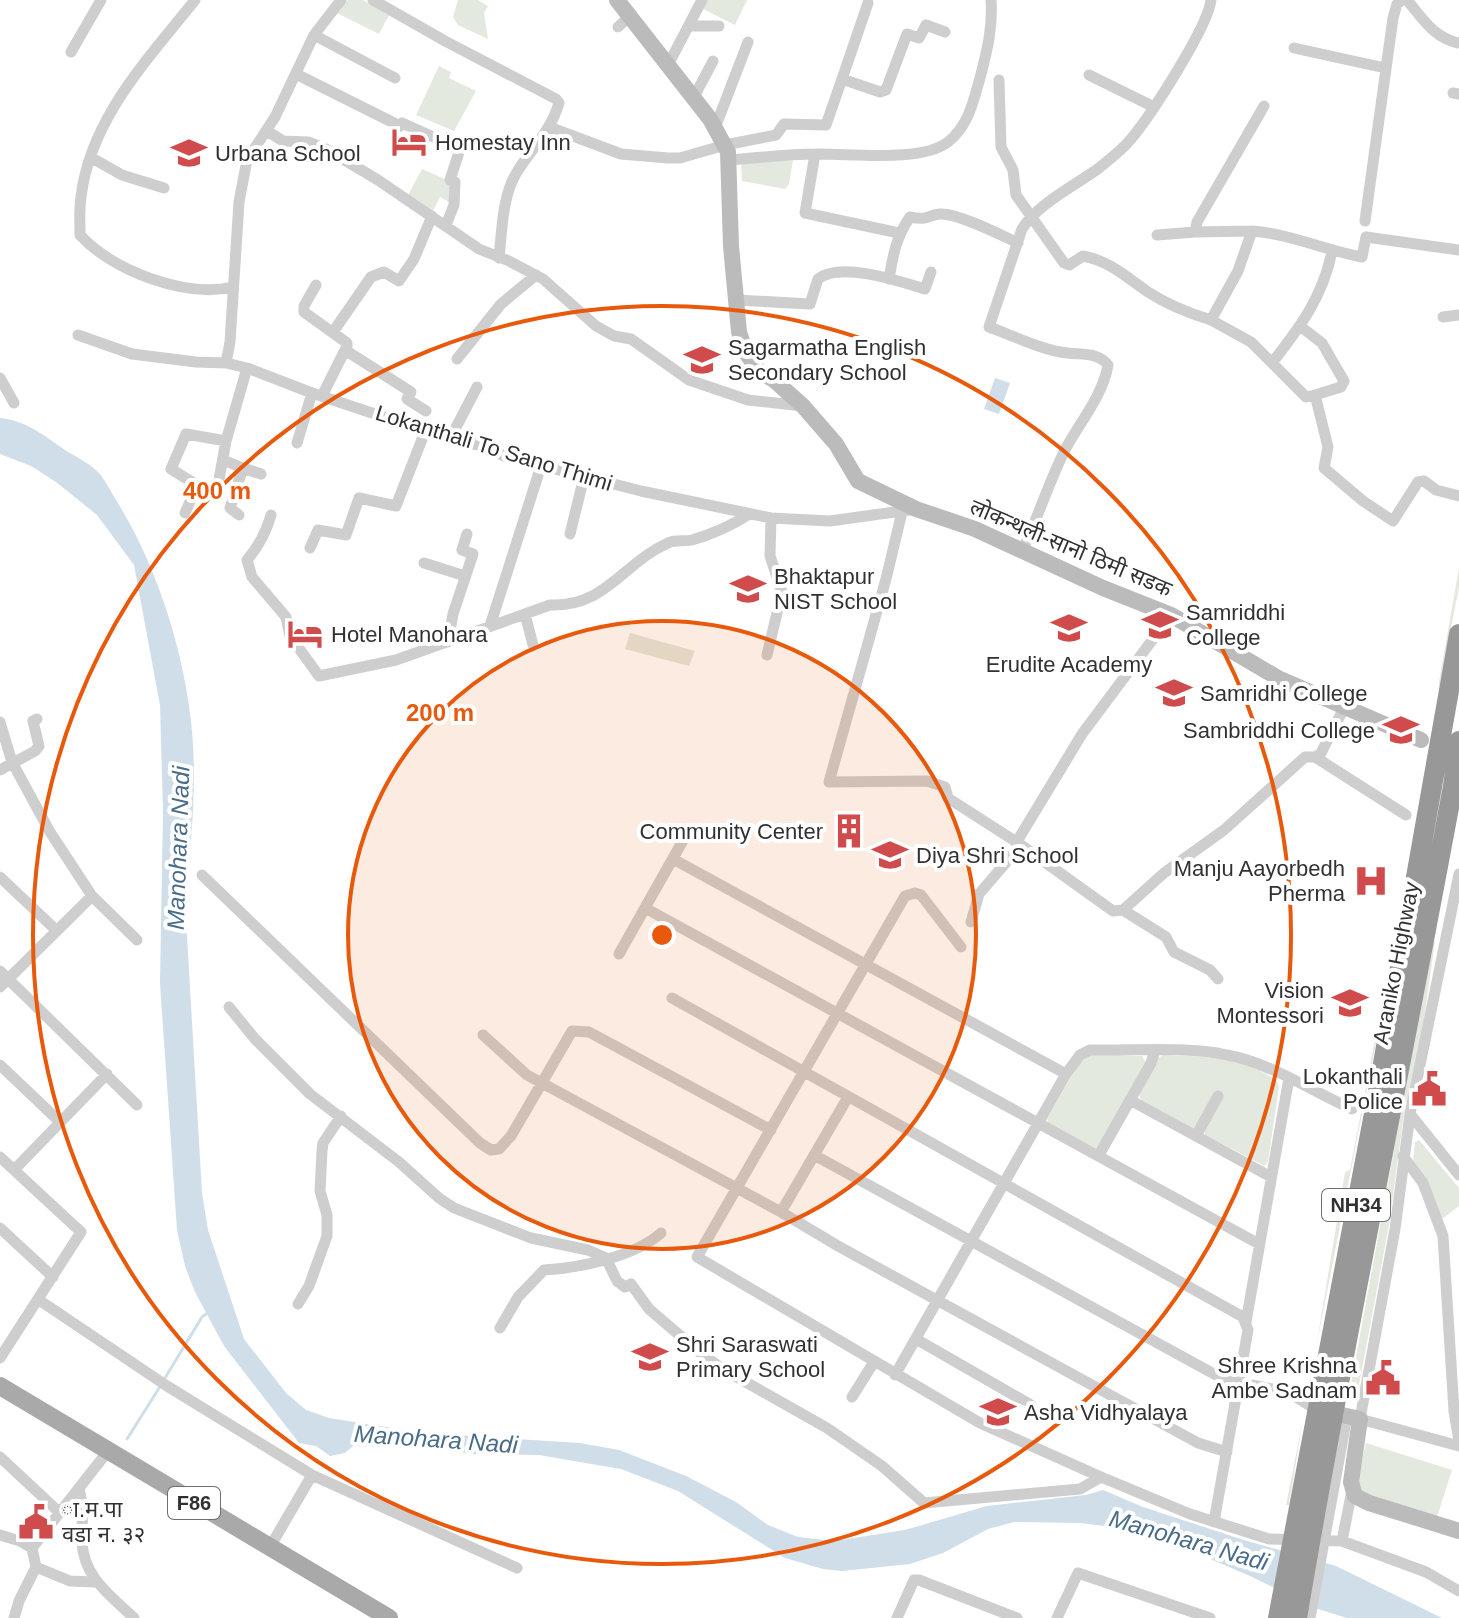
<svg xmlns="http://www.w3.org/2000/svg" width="1459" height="1618" font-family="Helvetica,'Noto Sans Devanagari',sans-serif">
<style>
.green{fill:#e3e9df}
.water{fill:#d0dee9}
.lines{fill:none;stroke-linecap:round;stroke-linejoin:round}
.stream{stroke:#d0dee9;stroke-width:3}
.street{stroke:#cecece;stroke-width:11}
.secondary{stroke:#bbb;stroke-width:16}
.primary{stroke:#a9a9a9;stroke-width:18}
.highway{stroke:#989898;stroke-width:20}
.ring{fill:none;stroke:#e8590c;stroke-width:4}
.labels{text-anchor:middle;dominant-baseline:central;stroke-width:8;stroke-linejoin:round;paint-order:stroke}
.shield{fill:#fff;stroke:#6f6f6f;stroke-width:2}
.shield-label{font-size:20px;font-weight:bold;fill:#313131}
.poi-label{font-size:22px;fill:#313131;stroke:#fff;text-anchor:start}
.street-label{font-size:22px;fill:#313131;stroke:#fff}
.water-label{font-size:24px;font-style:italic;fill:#486c8a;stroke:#fff}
.centre{fill:#e8590c;stroke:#fff;stroke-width:4}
.ring-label{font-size:24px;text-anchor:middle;font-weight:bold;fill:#e8590c;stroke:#fff;stroke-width:8;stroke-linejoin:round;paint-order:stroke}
</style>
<rect width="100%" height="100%" fill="#fff"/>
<path class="green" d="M348 0H363L389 15 379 34 335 12Z
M458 0H478L488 6 484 13 488 39 458 25 453 17Z
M704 0H747L735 25 701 8Z
M439 66 451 72 449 78 476 91 454 131 416 115Z
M793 160 789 184 785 189 742 181 741 162Z
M422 169 454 183 452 204 440 197 432 213 407 197Z
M1459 568V587L1439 688V682Z
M630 633 695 651 689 666 625 649Z
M1435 941 1421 1041 1404 1114 1389 1225 1356 1401 1348 1400 1432 944Z
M1386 982H1388L1316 1348 1345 1172 1350 1170Z
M1090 1054 1142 1056 1146 1063 1099 1147 1095 1148 1048 1123 1047 1119 1082 1058Z
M1163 1055C1202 1056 1245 1057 1277 1081L1279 1087 1268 1161 1265 1166 1205 1135V1131L1192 1128 1141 1100 1139 1094 1157 1059Z
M1419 1140 1459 1188V1206L1441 1220 1413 1162 1415 1142Z
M1303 1419 1289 1505H1286Z
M1366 1443 1452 1470 1437 1517 1363 1494 1357 1484Z"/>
<path class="water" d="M995 378 1010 383 999 414 984 409Z
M0 418C25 420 45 436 65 450 76 457 91 464 100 474 106 482 111 492 116 500 157 565 185 654 192 731 197 787 191 846 185 902L202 1193 208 1230 244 1339 286 1393 306 1410 329 1418 424 1433 580 1443 619 1450 686 1476 736 1502 768 1525 798 1537 834 1541 905 1530 987 1506 1086 1495 1103 1490 1143 1507 1247 1541 1336 1566 1442 1618H1347L1318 1609 1250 1576 1157 1536 1122 1528 1080 1523 1014 1522 988 1529 943 1553 910 1564 842 1571 823 1569 785 1558 678 1491 621 1469 539 1455 471 1454 421 1444 414 1448 353 1446 345 1453 330 1456 316 1446 299 1443 224 1346 195 1292 185 1266 177 1230 160 983 163 811 160 705 134 565 97 515 56 482 31 466 0 454Z"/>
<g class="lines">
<path class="stream" d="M165 1378 202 1317 209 1312
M127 1439 161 1385"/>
<path class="street" d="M195 0C148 59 90 119 81 197 79 210 80 223 80 235 113 271 185 298 233 287
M373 0 445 41 556 99 559 103C551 131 531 149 517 172 502 196 502 231 499 258
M1407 0C1423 19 1434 38 1459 43
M693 26H719
M618 27 630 16
M314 35 395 78
M1294 48 1385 68
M71 52 101 0
M668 65 702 0
M296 74 400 126 402 123 460 149 450 180 455 182 454 205 446 225
M1089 75 1154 107
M842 79 868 3
M999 80 1001 147 1013 170 1016 195 1064 263 1069 265 1083 256C1110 261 1126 277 1148 292 1168 305 1188 313 1211 320
M1453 93 1459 94
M694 97 713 61
M549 127 621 154 668 158H680L725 145 776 135 784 124 826 125 842 79 880 92 886 90 907 34 919 38 926 25 945 32
M715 128 748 42
M267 131 283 141 308 142 326 149 378 180 479 249 509 261 543 279 596 326 614 336 631 339 689 380 748 400 803 406
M815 154 805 213 899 233
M92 158 122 175 164 188
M730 160C758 158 787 154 815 154 849 153 921 163 948 142 969 125 973 102 980 78 987 51 993 28 991 0
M1365 221 1393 18 1397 4 1402 0
M1252 231 1195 232 1197 222 1264 106
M1157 235 1195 232
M1459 250 1366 237 1362 257C1325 250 1290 234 1252 231L1238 271 1211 320 1251 342 1306 397 1315 395 1328 447 1324 468 1363 501 1393 521 1418 482 1424 481 1436 490 1459 496
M889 279C893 255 896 237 910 217 929 221 926 215 940 214 958 213 1001 235 1018 243
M316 285 304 306V312L347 343V346L322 396
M737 300 810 304 818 279C840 261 899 281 925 289L931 272
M1443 317 1459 315
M1300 326 1322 343 1344 381 1341 387 1315 395
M333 332 371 277 384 272 399 281 414 259 432 216
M78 335 132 354 196 362 226 363 247 368 312 393 450 439 486 447 504 456 641 491 771 518 830 521 916 509
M345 350 411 392 407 399 426 411
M457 359 501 304 536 275
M226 363 230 342 239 202 247 160 275 117 314 35 341 0
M1272 363C1300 327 1323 297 1332 251
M0 378 14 403
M450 439 477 387
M297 443 312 393
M223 460 243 468 230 508 239 515
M243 468 261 474
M218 485 226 441
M902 512 886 579 829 782 927 781 945 787 948 798 1021 845 1113 911 1123 910 1166 937 1174 952 1210 970 1218 979
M185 513 196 488 192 482 171 469 186 434 226 441 247 368
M271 515C266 533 259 546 247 560L252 577 286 617 290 636 319 676 396 660 550 605C606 607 623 563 668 543 675 539 684 542 692 540 710 535 733 525 749 514
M570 534 584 477
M310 548 318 530 346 535 359 498 396 506 426 429
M1022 551C1038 518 1049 481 1066 448 1080 422 1103 395 1108 365 1098 352 1082 355 1067 353 1041 350 1014 336 989 327L1022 229C1037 204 1076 185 1099 168 1110 159 1122 150 1131 139 1151 115 1208 27 1211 0
M424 563 465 576
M525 614 533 645
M490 626 541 466
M448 642 453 614 473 554 462 550 467 534
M767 655 782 592 770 556 771 518
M0 722 12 762 50 832 92 896 137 940
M1315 757 1406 815
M0 770 35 751 39 746 33 721 37 719
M1016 843 1082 734 1171 615
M673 859 1066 1074 895 1375
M1459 874 1410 1114 1395 1229 1360 1419 1459 1446
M202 875 480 1143 491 1150 499 1149 511 1136 572 1031 589 1032 771 1130
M0 877 56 930
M645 908 1259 1244
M1123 910 1164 873 1224 830 1305 757H1315L1321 753 1344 708
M971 922 979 894 1021 845
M961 947 921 895 915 893 905 896 697 1257 980 1423 1101 1477
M619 954 686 835
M0 971 137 1105
M0 987 92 896
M672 998 1243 1317 1248 1330 1214 1522
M229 1007 255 1039 310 1094 399 1162 439 1198 454 1208 531 1238 588 1250 606 1258 617 1281 625 1287 631 1284 649 1309 698 1351 721 1368 827 1428 882 1466 924 1503 1080 1489 1101 1477 1190 1514 1269 1539 1342 1541 1426 1572 1459 1591
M483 1035 527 1075 781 1212 838 1246 1198 1443 1227 1452
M0 1065 60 1122
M1066 1074 1080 1055 1090 1050C1132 1051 1186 1046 1227 1055 1271 1063 1311 1091 1352 1109
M1130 1100 1271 1177
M1410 1114 1459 1175
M1196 1136 1218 1096
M814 1155 1225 1380 1288 1392 1317 1410
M1099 1155 1151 1063 1155 1051
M1403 1156 1423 1183 1443 1236 1454 1411 1459 1441
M0 1157 81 1232 0 1358
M14 1170 107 1074
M781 1212 848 1097
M0 1228 53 1277
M39 1300 167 1386 312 1475 517 1568
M298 1304 309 1286 327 1236V1215L320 1191 322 1151 323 1143 341 1116
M1246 1322 1289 1078
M500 1328 518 1297 544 1270C579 1268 634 1257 661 1233
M916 1339 1031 1405
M852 1397 874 1362
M0 1457 60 1513
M79 1489C84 1507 82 1522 82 1541 83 1577 110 1595 134 1618
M0 1535 20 1541 32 1548 108 1451
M1342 1541 1352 1490
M270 1547 312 1475
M36 1567 70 1581 94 1582
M14 1618 19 1601 36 1567 32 1548
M897 1618 914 1580H919L1017 1618
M1057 1618 1078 1573 1210 1618
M1310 1618 1347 1416"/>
<path class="secondary" d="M617 0 710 119 728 152 731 246 739 332 746 353 760 372 774 380 803 406 836 444 858 481 916 509 975 529 1103 588 1171 615 1278 678 1421 740
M1324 1411 1360 1419 1351 1482 1355 1496 1369 1503 1459 1531"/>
<path class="primary" d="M0 1386 389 1618"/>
<path class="highway" d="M1278 1618 1376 1103 1459 634
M1297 1618C1344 1340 1402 1063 1453 786L1459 741"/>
</g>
<circle cx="662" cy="935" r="314" fill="#e8590c" fill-opacity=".12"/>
<g class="ring">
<circle cx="662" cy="935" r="314"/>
<circle cx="662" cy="935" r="629"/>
</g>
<defs>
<g id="hotel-bare" transform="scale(2.76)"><path d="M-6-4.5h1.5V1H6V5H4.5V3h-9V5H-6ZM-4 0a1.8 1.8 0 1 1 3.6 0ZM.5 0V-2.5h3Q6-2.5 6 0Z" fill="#d04b4c" stroke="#fff" stroke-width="2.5" paint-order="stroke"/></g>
<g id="school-bare" transform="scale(2.76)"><path d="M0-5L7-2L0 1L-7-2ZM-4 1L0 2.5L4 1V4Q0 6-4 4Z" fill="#d04b4c" stroke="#fff" stroke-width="2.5" paint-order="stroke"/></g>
<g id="university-bare" transform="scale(2.76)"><path d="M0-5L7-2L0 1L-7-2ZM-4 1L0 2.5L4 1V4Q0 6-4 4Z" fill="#d04b4c" stroke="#fff" stroke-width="2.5" paint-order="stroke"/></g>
<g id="building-bare" transform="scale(2.76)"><path d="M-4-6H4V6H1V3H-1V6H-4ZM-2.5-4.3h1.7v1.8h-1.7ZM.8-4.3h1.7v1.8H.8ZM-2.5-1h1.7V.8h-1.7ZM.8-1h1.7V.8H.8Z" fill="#d04b4c" stroke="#fff" stroke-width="2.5" paint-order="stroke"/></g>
<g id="hospital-bare" transform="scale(2.76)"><path d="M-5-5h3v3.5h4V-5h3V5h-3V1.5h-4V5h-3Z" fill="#d04b4c" stroke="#fff" stroke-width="2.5" paint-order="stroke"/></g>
<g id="civic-bare" transform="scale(2.76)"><path d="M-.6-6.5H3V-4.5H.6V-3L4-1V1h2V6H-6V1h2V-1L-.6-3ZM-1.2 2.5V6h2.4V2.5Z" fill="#d04b4c" stroke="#fff" stroke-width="2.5" paint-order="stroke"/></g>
</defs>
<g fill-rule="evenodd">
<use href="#hotel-bare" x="409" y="142"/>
<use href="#school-bare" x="189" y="153"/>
<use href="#school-bare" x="702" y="360"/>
<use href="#school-bare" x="748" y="589"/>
<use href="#university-bare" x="1160" y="625"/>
<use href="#school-bare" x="1069" y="628"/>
<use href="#hotel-bare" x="305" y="634"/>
<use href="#university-bare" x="1174" y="693"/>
<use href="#university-bare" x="1401" y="730"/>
<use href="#building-bare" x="849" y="831"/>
<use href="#school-bare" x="890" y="855"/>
<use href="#hospital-bare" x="1371" y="881"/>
<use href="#school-bare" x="1350" y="1003"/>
<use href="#civic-bare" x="1429" y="1089"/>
<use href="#school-bare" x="650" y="1357"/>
<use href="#civic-bare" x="1383" y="1378"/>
<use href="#school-bare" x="998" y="1412"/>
<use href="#civic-bare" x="36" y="1522"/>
</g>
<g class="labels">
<g class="shield">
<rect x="1322" y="1189" width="68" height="32" rx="6"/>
<rect x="168" y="1487" width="52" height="32" rx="6"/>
</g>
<g class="shield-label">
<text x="1356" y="1205">NH34</text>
<text x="194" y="1503">F86</text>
</g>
<g class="poi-label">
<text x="435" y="142">Homestay Inn</text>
<text x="215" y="153">Urbana School</text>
<text x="728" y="347">Sagarmatha English<tspan x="728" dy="25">Secondary School</tspan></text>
<text x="774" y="576">Bhaktapur<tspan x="774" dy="25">NIST School</tspan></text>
<text x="1186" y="612">Samriddhi<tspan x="1186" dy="25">College</tspan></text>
<text x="331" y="634">Hotel Manohara</text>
<text x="1069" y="664" text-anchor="middle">Erudite Academy</text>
<text x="1200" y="693">Samridhi College</text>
<text x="1375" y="730" text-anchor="end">Sambriddhi College</text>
<text x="823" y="831" text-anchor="end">Community Center</text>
<text x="916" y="855">Diya Shri School</text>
<text x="1345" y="868" text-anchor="end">Manju Aayorbedh<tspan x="1345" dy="25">Pherma</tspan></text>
<text x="1324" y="990" text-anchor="end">Vision<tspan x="1324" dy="25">Montessori</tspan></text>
<text x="1403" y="1076" text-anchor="end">Lokanthali<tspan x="1403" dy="25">Police</tspan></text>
<text x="676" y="1344">Shri Saraswati<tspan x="676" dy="25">Primary School</tspan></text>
<text x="1357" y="1365" text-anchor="end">Shree Krishna<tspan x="1357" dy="25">Ambe Sadnam</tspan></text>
<text x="1024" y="1412">Asha Vidhyalaya</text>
<text x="62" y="1509">ा.म.पा<tspan x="62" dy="25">वडा न. ३२</tspan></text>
</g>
<g class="street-label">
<text transform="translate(494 448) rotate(17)">Lokanthali To Sano Thimi</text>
<text transform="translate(1071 548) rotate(23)">लोकन्थली-सानो ठिमी सडक</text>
<text transform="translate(1396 963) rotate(-79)">Araniko Highway</text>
</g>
<g class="water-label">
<text transform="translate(178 848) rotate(-88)">Manohara Nadi</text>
<text transform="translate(436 1439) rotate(4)">Manohara Nadi</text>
<text transform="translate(1189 1540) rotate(16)">Manohara Nadi</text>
</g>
</g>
<circle cx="662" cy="935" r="12" class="centre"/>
<g class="ring-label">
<text x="217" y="499">400 m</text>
<text x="440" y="721">200 m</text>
</g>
</svg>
